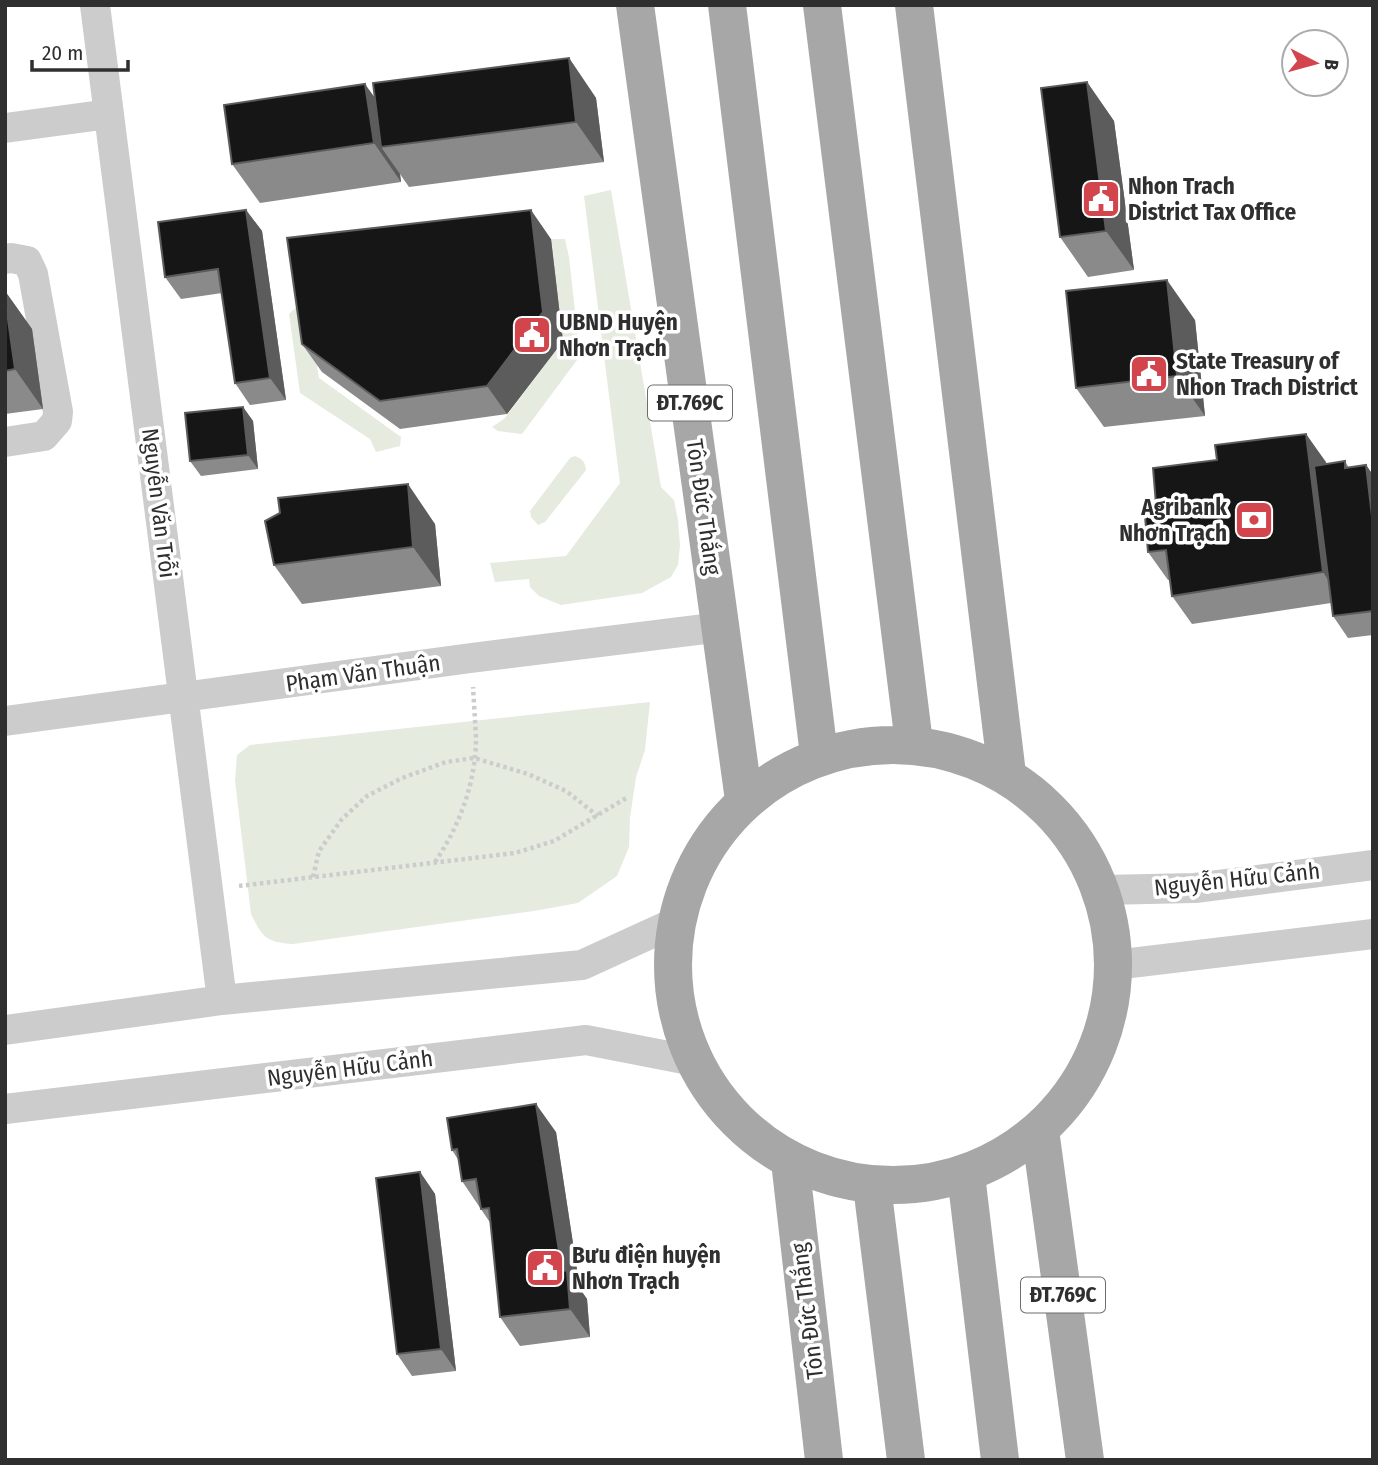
<svg xmlns="http://www.w3.org/2000/svg" width="1378" height="1465" font-family="'Fira Sans Condensed',sans-serif">
<style>
.green{fill:#e5ebdf}
.lines{fill:none;stroke-linecap:round;stroke-linejoin:round}
.path{stroke:#ccc;stroke-width:4.5;stroke-dasharray:3.5 3.5;stroke-linecap:butt}
.minor{stroke:#ccc;stroke-width:30}
.major{stroke:#a7a7a7;stroke-width:38}
.wall{fill:#8a8a8a}
.shaded-wall{fill:#5c5c5c}
.building{fill:#161616;stroke:#5c5c5c;stroke-width:2}
.labels{text-anchor:middle;dominant-baseline:central;stroke-width:7;stroke-linejoin:round;paint-order:stroke}
.shield{fill:#fff;stroke:#6d6d6d;stroke-width:2}
.shield-label{font-size:21px;font-weight:bold;fill:#2f2f2f}
.poi-label{font-size:23px;font-weight:bold;fill:#2f2f2f;stroke:#fff;text-anchor:start}
.street-label{font-size:23px;fill:#2f2f2f;stroke:#fff}
</style>
<rect width="100%" height="100%" fill="#fff"/>
<path class="green" d="M611 190 661 487 674 500 678 520 680 545 678 565 671 577 642 593 561 605 539 596 530 587 529 579 495 582 490 563 566 556 620 483 584 196Z
M551 239H565L569 257 580 356 522 434 498 431 492 427 504 419 563 341Z
M306 298 319 378 401 437 400 446 376 452 370 439 300 393 289 314Z
M575 456C583 459 585 462 586 470L545 522 538 525 531 517 530 511 570 458Z
M650 702 645 750 636 777 630 818 629 847 617 876 578 903 534 911 293 944C266 942 263 938 251 914L235 781 237 755 250 745Z"/>
<g class="lines">
<path class="path" d="M435 862C460 825 476 782 476 737 475 720 474 703 473 687
M313 877 319 851 342 819 367 796 402 778 446 762 474 758 528 774 566 791 598 816
M239 886 515 853 554 841 628 797"/>
<path class="minor" d="M95 5 222 1000
M5 128 109 114
M5 259 11 258 27 261 33 274 58 412 57 421 44 436 5 442
M5 721 471 658 721 627
M1102 890 1195 888 1373 865
M1114 965 1373 934
M5 1030 222 1000 582 965 676 922
M5 1109 586 1040 694 1061"/>
<path class="major" d="M635 5 744 800
M727 5 819 755
M822 5 914 743
M914 5 1007 774
M673 965a220 220 0 1 1 440 0a220 220 0 1 1-440 0Z
M1040 1130 1085 1460
M790 1161 824 1460
M966 1175 1000 1460
M872 1186 906 1460"/>
</g>
<path class="wall" d="M569 58 596 98 604 162 409 187 400 174 401 182 260 203 232 164 375 97Z
M1087 82 1114 121 1134 270 1088 277 1060 237Z
M246 210 262 231 286 400 250 405 235 383 222 293 181 299 165 277Z
M551 239 563 341 507 414 400 429 322 372 302 344Z
M5 291 32 329 43 409 5 414Z
M1195 320 1205 416 1104 427 1076 388Z
M243 407 253 421 258 469 201 476 190 461Z
M1306 434 1326 464 1345 461 1349 468 1366 465 1373 475V635L1348 638 1333 616 1331 603 1192 624 1172 596 1170 580H1168L1148 552 1157 516 1217 460Z
M435 524 441 586 302 604 274 565Z
M556 1132 580 1289 587 1299 590 1337 520 1346 500 1317 491 1224 462 1181 459 1161 452 1150Z
M420 1172 435 1194 456 1371 412 1376 397 1354Z"/>
<path class="shaded-wall" d="M569 58 596 98 604 162 576 122Z
M1087 82 1114 121 1134 270 1106 231Z
M365 84 393 123 381 147 400 174 401 182 374 143Z
M246 210 262 231 286 400 270 378Z
M531 210 551 239 563 341 507 414 487 386Z
M1167 280 1195 320 1205 416 1177 376Z
M5 291 32 329 43 409 15 369Z
M243 407 253 421 258 469 248 455Z
M1306 434 1326 462 1342 601 1323 572Z
M1366 465 1373 475V525Z
M408 484 435 524 441 586 413 547Z
M536 1104 556 1132 580 1289 587 1299 590 1337 570 1309 562 1270Z
M420 1172 435 1194 456 1371 441 1349Z"/>
<path class="building" d="M569 58 576 122 381 147 373 83Z
M1087 82 1106 231 1060 237 1041 88Z
M365 84 374 143 232 164 224 105Z
M246 210 270 378 235 383 218 269 165 277 158 222Z
M531 210 543 312 487 386 380 401 302 344 287 238Z
M1167 280 1177 376 1076 388 1066 291Z
M5 298 15 369 5 371Z
M243 407 248 455 190 461 185 413Z
M1306 434 1323 572 1172 596 1166 550 1148 552 1145 516H1157L1153 468 1217 460 1215 445Z
M1345 461V468L1366 465 1373 525V611L1333 616 1314 466Z
M408 484 413 547 274 565 265 521 280 513 278 498Z
M536 1104 562 1270 567 1271 570 1309 500 1317 489 1208 481 1209 476 1179 462 1181 457 1149 452 1150 447 1118Z
M420 1172 441 1349 397 1354 376 1178Z"/>
<defs>
<g id="civic-square" transform="scale(2.0125)"><rect x="-9" y="-9" width="18" height="18" rx="4" fill="#d3454c" stroke="#fff"/><path d="M-.6-6.5H3V-4.5H.6V-3L4-1V1h2V6H-6V1h2V-1L-.6-3ZM-1.2 2.5V6h2.4V2.5Z" fill="#fff"/></g>
<g id="bank-square" transform="scale(2.0125)"><rect x="-9" y="-9" width="18" height="18" rx="4" fill="#d3454c" stroke="#fff"/><path d="M-6-4H6V4H-6ZM0-2.3a2.3 2.3 0 1 0 0 4.6a2.3 2.3 0 1 0 0-4.6Z" fill="#fff"/></g>
</defs>
<g fill-rule="evenodd">
<use href="#civic-square" x="1101" y="199"/>
<use href="#civic-square" x="532" y="335"/>
<use href="#civic-square" x="1149" y="374"/>
<use href="#bank-square" x="1254" y="520"/>
<use href="#civic-square" x="545" y="1268"/>
</g>
<g class="labels">
<g class="shield">
<rect x="648" y="385.5" width="84" height="35" rx="5"/>
<rect x="1021" y="1277.5" width="84" height="35" rx="5"/>
</g>
<g class="shield-label">
<text x="690" y="403">ĐT.769C</text>
<text x="1063" y="1295">ĐT.769C</text>
</g>
<g class="poi-label">
<text x="1128" y="186">Nhon Trach<tspan x="1128" dy="26">District Tax Office</tspan></text>
<text x="559" y="322">UBND Huyện<tspan x="559" dy="26">Nhơn Trạch</tspan></text>
<text x="1176" y="361">State Treasury of<tspan x="1176" dy="26">Nhon Trach District</tspan></text>
<text x="1227" y="507" text-anchor="end">Agribank<tspan x="1227" dy="26">Nhơn Trạch</tspan></text>
<text x="572" y="1255">Bưu điện huyện<tspan x="572" dy="26">Nhơn Trạch</tspan></text>
</g>
<g class="street-label">
<text transform="translate(159 503) rotate(83)">Nguyễn Văn Trỗi</text>
<text transform="translate(704 507) rotate(82)">Tôn Đức Thắng</text>
<text transform="translate(363 673) rotate(-8)">Phạm Văn Thuận</text>
<text transform="translate(1237 879) rotate(-6)">Nguyễn Hữu Cảnh</text>
<text transform="translate(350 1068) rotate(-7)">Nguyễn Hữu Cảnh</text>
<text transform="translate(807 1311) rotate(-97)">Tôn Đức Thắng</text>
</g>
</g>
<rect width="1378" height="1465" fill="none" stroke="#2f2f2f" stroke-width="14"/>
<g transform="translate(1315 63) rotate(96)"><circle r="33" fill="#ffffff" stroke="#acacac" stroke-width="2"/>
<path d="M0-5L12 26L0 18L-12 26Z" fill="#d3454c"/>
<text y="-10" font-size="19" font-weight="bold" text-anchor="middle" fill="#2f2f2f">B</text>
</g>
<path d="M32 60v10h96v-10" fill="none" stroke="#2f2f2f" stroke-width="3.5"/>
<text x="42" y="60" font-size="21" fill="#2f2f2f" stroke="#ffffff" stroke-width="5" paint-order="stroke">20 m</text>
</svg>
